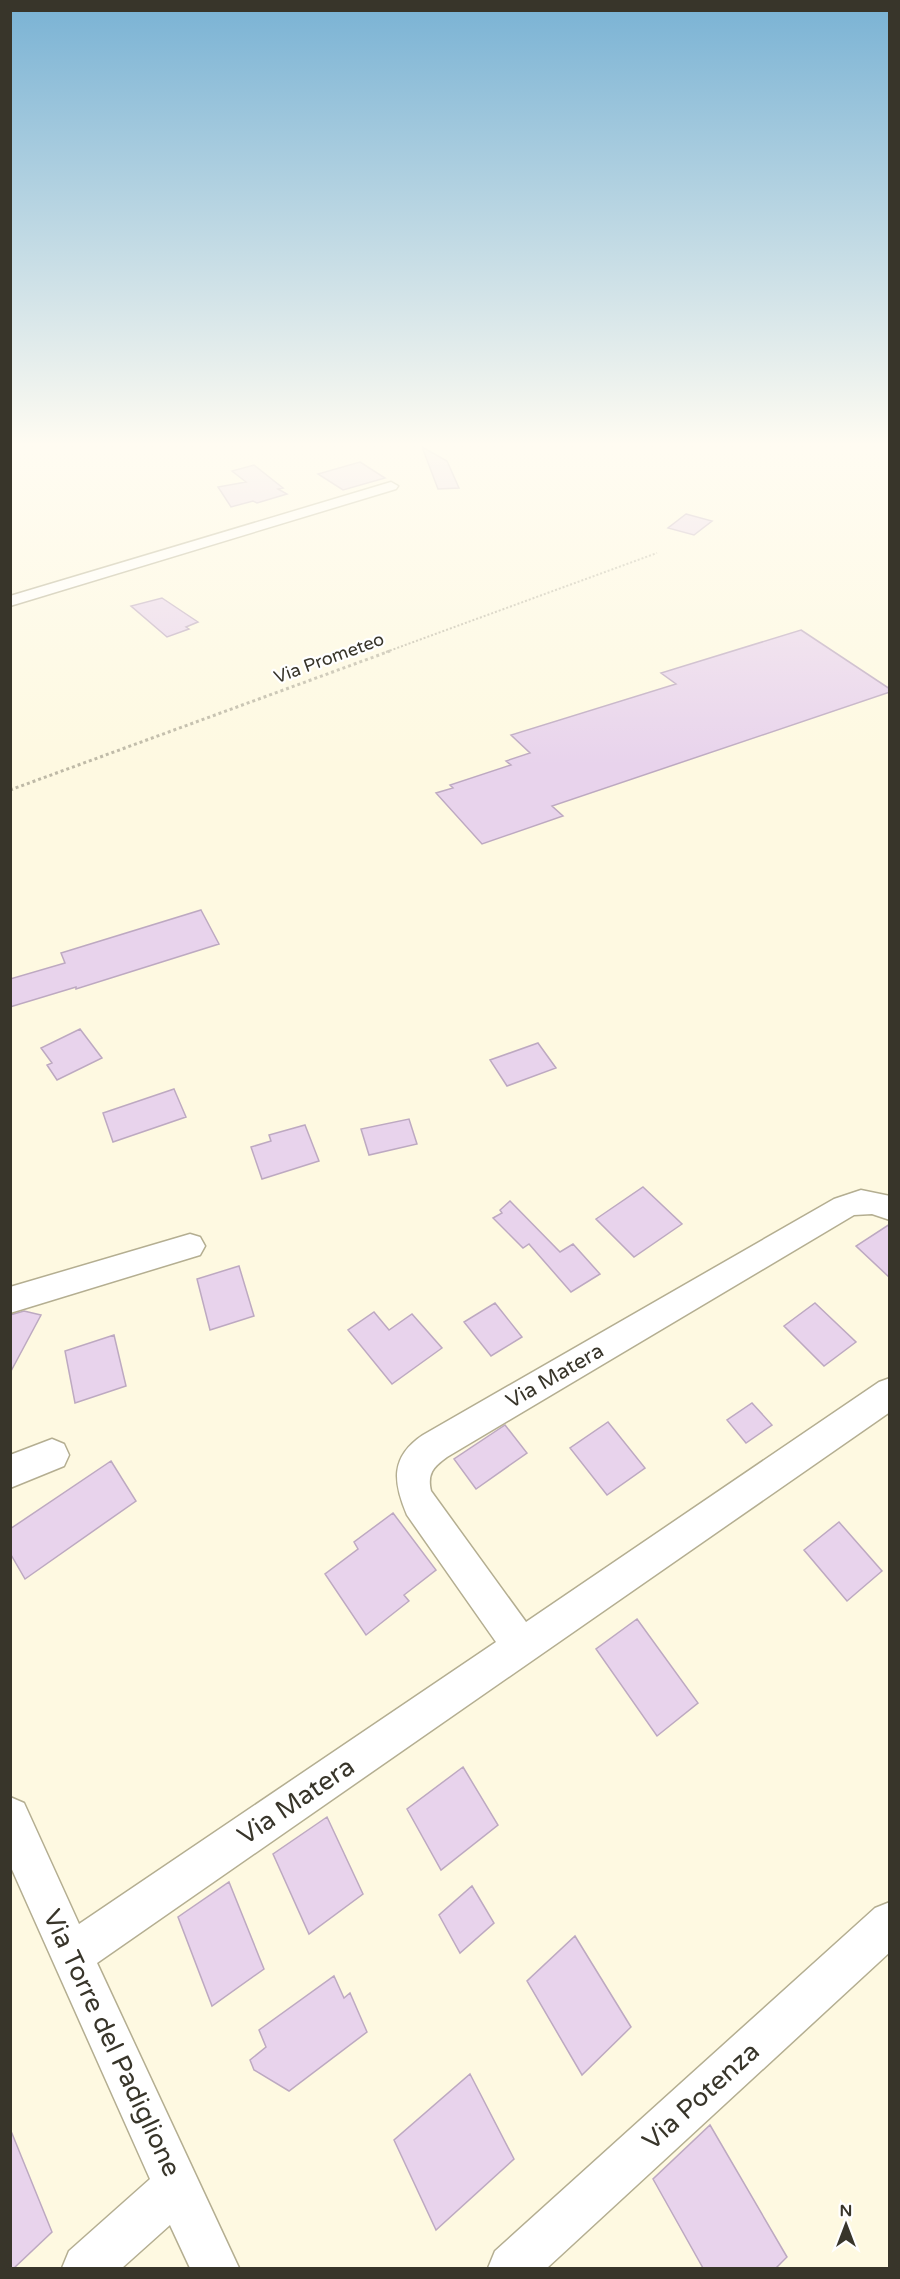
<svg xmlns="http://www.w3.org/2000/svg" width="900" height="2279" font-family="'Varela Round',sans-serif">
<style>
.building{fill:#e8d3ec;stroke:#bda9c1;stroke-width:1.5}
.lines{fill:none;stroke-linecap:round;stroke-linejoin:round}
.minor-casing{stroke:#b4ae91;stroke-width:3}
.path-far1{stroke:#beb9a6;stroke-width:2;stroke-dasharray:2 2;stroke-linecap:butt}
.path{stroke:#beb9a6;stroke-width:3;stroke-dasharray:3 3;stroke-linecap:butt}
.minor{fill:#fff;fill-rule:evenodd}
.labels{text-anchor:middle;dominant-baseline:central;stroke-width:4.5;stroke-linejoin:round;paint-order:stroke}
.far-street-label{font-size:18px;fill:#38352a;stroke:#fff}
.street-label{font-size:21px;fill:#38352a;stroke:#fff}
.near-street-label{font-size:26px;fill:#38352a;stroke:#fff}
</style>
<rect width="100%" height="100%" fill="#fef9e1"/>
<path class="building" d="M422 447 447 461 459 488 438 489Z
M360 462 385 478 343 490 318 474Z
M254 465 283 488 278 489 287 494 257 503 253 501 231 507 218 487 246 482 232 471Z
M686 514 712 521 694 535 668 528Z
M162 598 198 622 186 627 189 629 167 637 131 606Z
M801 630 890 689V692L552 806 563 816 482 844 436 793 453 788 450 785 511 765 506 761 530 753 511 735 676 684 661 673Z
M201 910 219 944 76 989V987L10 1007V979L65 963 61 953Z
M80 1029 102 1058 57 1080 47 1065 52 1063 41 1048Z
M538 1043 556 1068 507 1086 490 1060Z
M174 1089 186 1117 113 1142 103 1113Z
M409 1119 417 1144 369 1155 361 1129Z
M305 1125 319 1161 262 1179 251 1147 271 1141 269 1135Z
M643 1187 682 1224 634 1257 596 1219Z
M510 1201 560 1252 573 1244 600 1274 571 1292 529 1244 523 1248 493 1218 502 1213 500 1210Z
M890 1224V1278L856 1246Z
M239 1266 254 1316 210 1330 197 1279Z
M495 1303 522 1337 491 1356 464 1322Z
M815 1303 856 1342 824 1366 784 1326Z
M24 1311 41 1315 10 1373V1315Z
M374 1312 389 1330 412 1314 442 1348 392 1384 348 1330Z
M114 1335 126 1386 75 1403 65 1351Z
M752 1403 772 1425 746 1443 727 1420Z
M608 1422 645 1468 607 1495 570 1448Z
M505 1425 527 1453 476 1489 454 1459Z
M111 1461 136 1501 25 1579 10 1553V1529Z
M393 1513 436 1570 404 1595 409 1601 366 1635 325 1574 358 1549 354 1542Z
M839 1522 882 1571 847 1601 804 1550Z
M637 1619 698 1703 657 1736 596 1649Z
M463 1767 498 1825 441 1870 407 1809Z
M327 1817 363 1894 309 1934 273 1854Z
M229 1882 264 1969 212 2006 178 1917Z
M472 1886 494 1923 460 1953 439 1915Z
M575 1936 631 2027 582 2075 527 1981Z
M334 1976 344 1998 350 1993 367 2032 289 2091 254 2070 250 2060 266 2047 259 2030Z
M470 2074 514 2159 436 2230 394 2140Z
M710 2125 787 2257 776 2268H703L653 2179Z
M11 2131 52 2232 14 2268H10Z"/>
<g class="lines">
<g class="minor-casing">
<path id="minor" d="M391 482 398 486 396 489 10 606V596Z
M861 1190 890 1196V1220L872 1214 854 1215 447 1457C433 1467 427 1474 431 1491L526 1622 879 1382 890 1378V1412L97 1963 239 2268H190L170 2225 122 2268H62L69 2251 150 2179 10 1865V1797L24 1803 79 1924 496 1642 407 1515C393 1482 390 1457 423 1435L834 1199Z
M190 1234 200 1237 205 1246 200 1255 10 1313V1287Z
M52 1439 64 1444 69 1455 64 1466 10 1488V1455Z
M890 1902V1952L547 2268H488L495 2251 875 1908Z"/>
</g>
<path class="path-far1" d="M386 652 657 553"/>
<path class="path" d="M10 790 390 651"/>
<use href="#minor" class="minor"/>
</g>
<linearGradient id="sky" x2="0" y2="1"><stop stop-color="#79b2d4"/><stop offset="0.58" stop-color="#fffcf2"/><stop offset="1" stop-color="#fffcf2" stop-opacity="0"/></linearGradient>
<rect width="900" height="766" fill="url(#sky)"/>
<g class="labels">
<g class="far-street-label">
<text transform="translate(329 658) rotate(-20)">Via Prometeo</text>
</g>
<g class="street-label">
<text transform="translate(555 1376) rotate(-30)">Via Matera</text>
</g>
<g class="near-street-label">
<text transform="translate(296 1801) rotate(-34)">Via Matera</text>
<text transform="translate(112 2043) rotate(65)">Via Torre del Padiglione</text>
<text transform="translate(701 2096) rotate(-42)">Via Potenza</text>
</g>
</g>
<rect width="900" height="2279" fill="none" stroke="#38352a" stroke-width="24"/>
<g transform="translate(846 2225)" stroke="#ffffff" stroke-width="4.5" paint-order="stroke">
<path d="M0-4.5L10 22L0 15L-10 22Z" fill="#38352a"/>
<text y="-9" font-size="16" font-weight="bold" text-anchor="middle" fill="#38352a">N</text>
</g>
</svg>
